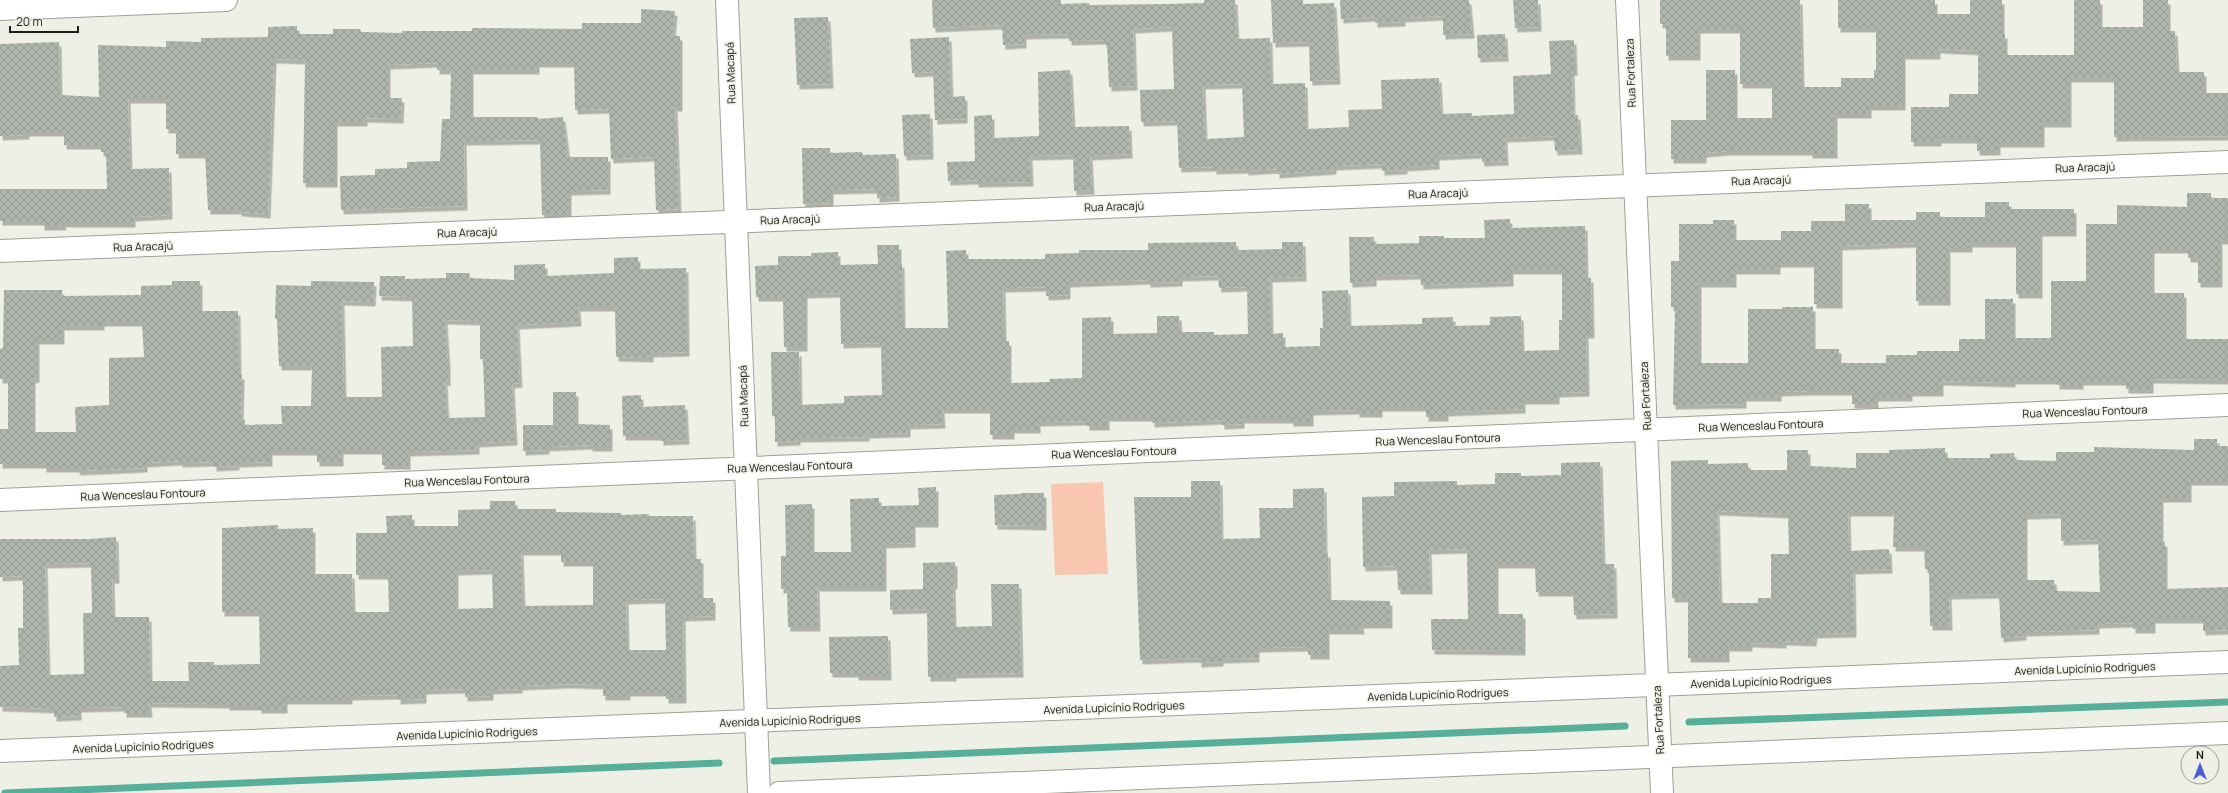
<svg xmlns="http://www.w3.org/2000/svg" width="2228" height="793" font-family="Manrope,sans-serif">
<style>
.grass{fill:#f9c7b0}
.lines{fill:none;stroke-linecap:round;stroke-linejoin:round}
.stream{stroke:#56af98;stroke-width:7}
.building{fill:url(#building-cross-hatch);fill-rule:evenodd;filter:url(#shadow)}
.street-casing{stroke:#a0a096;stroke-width:24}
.secondary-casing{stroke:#a0a096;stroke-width:24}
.street{stroke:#fff;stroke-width:22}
.secondary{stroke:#fff;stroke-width:22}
.labels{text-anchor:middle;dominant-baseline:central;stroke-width:3;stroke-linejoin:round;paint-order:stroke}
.street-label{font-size:11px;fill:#1b1b18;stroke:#eff0e5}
</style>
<defs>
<pattern id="building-cross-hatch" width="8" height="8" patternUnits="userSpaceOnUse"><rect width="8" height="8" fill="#adb5ac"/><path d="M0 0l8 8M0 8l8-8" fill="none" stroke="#949b93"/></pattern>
<filter id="shadow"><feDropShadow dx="2.5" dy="4.5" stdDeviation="0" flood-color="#0004"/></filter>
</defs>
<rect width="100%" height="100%" fill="#eff0e5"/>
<path class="grass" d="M1103 482 1108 574 1055 575 1051 484Z"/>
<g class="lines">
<path class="stream" d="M1689 722 2228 702
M774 761 1625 726
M5 793 719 763"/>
</g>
<path class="building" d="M932 0H1061V4L1089 3V5L1166 4 1204 3V0H1235L1237 39 1270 38 1271 84 1305 83 1306 129 1349 127 1348 110 1382 109 1381 80 1439 78 1441 114 1472 113V116L1514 114 1513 76 1551 74 1549 41 1574 40 1575 71H1572L1573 115H1578L1580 150 1555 151 1554 136 1505 138 1506 161 1482 162 1481 154 1437 156V165L1405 167V170L1382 171V164L1334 166V170L1277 174V169L1246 171V169L1214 170V167L1179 168 1177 121 1141 122 1140 90 1174 89 1172 27 1133 29 1135 86 1109 87 1107 44H1104V40L1069 41V34L1024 35V44L1003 45 1002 25 933 28ZM1242 84 1244 137 1205 139 1203 85Z
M1271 0H1303V4L1334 3 1338 80 1310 81 1309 42 1273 43Z
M1340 0H1469L1472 34 1443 35V16L1403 18V22L1375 23V17L1341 19Z
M1513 0H1538L1539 27 1515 28Z
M1660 0H1800L1802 87H1841V78H1874V70H1876V28H1838V0H1935V14H1970V0H2002V34H2005V55H2074V0H2100V27H2143V0H2168V31H2175L2177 72H2204V93H2228V136L2114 137V78H2069V123H2042V143H1998V151H1977V139H1939V142H1911V107H1949V94H1978V51L1938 49V55H1903V106H1869V114H1835V154H1810V151H1729L1704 153V159H1671V120H1706V70H1735V118H1772V84H1740V29H1698V56H1666V24H1660Z
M641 9 675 11 673 36H680V107H675L679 209 656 210 654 157 611 159 609 109 575 110 574 63H537V70H471V117H538V119L563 117 568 157H608V190L569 191V215H542L540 140 464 141 465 206 341 210 340 176 375 175V169L407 168V162L440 161 442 119H450L451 70H437V63L388 65V98H402L401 119 365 118V122H335V183H303L305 60 274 59 268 214 239 212V210H208L205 154H176V129H166V99H128L130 169 169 168 170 215 133 217V223H63L64 226H42V221H0V189H107L106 152H101V145H64V132H27V135L0 136V44L59 42 60 95 99 97 98 45 166 47V41L201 42V38L268 37V27L297 26V34H333V29H360L361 32 402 33V31H472V28L582 29V23H641Z
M828 17 831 84 797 85 794 18Z
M1505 34 1506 57 1478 58 1477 35Z
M949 37 951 97 965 96V119L935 120 933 72 912 73 910 39Z
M1070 70 1073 127 1129 126 1130 154 1090 156 1092 190 1074 191 1073 155 1030 156 1031 182 976 183V180L948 181 947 162 975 161 974 116 992 115V138L1039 136 1038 72Z
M930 114 931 155 904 156 902 115Z
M802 148H830V153L862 152 863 155 896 154 897 197 877 198V189L831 190V203L803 204Z
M2187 193H2211V198H2228V240H2220V283H2198V258H2188V249H2152V293H2184V339H2228V380L2151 379V389H2126V381H2081V385H2057V380H2013V383L1941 381V392H1910V397H1876V404H1852V391H1809L1779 392V397H1744V404L1673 405 1675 307H1671V261H1679V224H1713V220H1734V240H1781V231H1811V221H1845V204H1869V220H1916V212H1940V217H1985V202H2009V209H2074V232H2040V294H2016V243H1970V248H1948V301H1916V243L1840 246V304H1814V263H1778V270H1734V283H1699V363H1748V309H1782V307H1813V349H1839V363H1886V355H1917V351H1959V339H1985V299H2013V338H2051V281H2086V224H2117V205L2187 207Z
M1510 219V228L1585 226 1586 278H1591L1592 334H1586L1587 392 1557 393V400H1523V409L1446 412V417H1426V407H1380V413H1357V410L1311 411V422H1291V419H1242V424L1222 425V420L1152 423V417H1107V426H1087V421L1038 422V429H1012V435H990V409H942L943 424 908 425V433L867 434V437L798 438V441L775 442V416H772L771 352H799L800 405 844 403V396L882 395 881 343 841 344 840 293 805 294V347H784L783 297H756L755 266 778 265V256H811V253L838 252V265L878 264 877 245H899V264L902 263 903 328H948L946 251 966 250V259H1045V254L1079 253V250H1148V243L1236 242V250L1282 249V242H1303L1304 277 1270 278 1271 334 1283 333V347L1320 346V328H1323L1322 291 1348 290 1349 326 1422 324V318L1453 317V326L1490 325V317L1521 316 1522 351 1559 350V320H1562V270H1511V282L1421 285 1420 275 1374 276V282L1350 283 1349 237H1374V244L1419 243V236H1444V238H1485L1484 220ZM1218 276 1219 288 1247 287 1248 334 1214 335V332H1180L1179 316H1157V333L1111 334V317L1082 318V378L1049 379 1050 382 1009 383V341H1004L1003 288 1046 287V296L1068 295V283L1148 280V283L1180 282V277Z
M638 257V269L686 268 687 352 651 353V358L616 357 615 307H578L579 322 517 325 520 383 512 384 515 441 477 443V450L408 452V465H382V450H341V462H317V451H270V462L237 463V466L214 467V462L180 463V461L145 463V468L78 471 77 468H44V464H0V429H8V379H0V349L3 348 4 290H62V296L141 295V286L172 285V281H200V311H238L239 375H242L241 420H245V425L282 424 281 406H311L312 366H279L277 319H275L276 285 311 286V281L374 282 373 302 342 301 344 397H382L381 347 413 346 412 297 379 296 380 276H405V279L446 278V273H470L469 278 514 280V265L545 264V276L614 273V258ZM445 320 480 321V359H483L485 417 447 418 445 381 448 382V363ZM102 322H142L144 357 109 358V405L75 407 76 432H33V379L37 378V340H62V326H102Z
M553 392H576V424L610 425V447H590V445L547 447V450L523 451V425H553Z
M641 395V407L685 405 687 440 661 441V436H623L622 396Z
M2194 439H2217V446H2228V481H2189V498H2161V542H2165V589L2228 587V630L2203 631V619H2153V629H2133V623L2097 624V630L2024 632V636L2001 638 1999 594 1949 595 1950 626H1930L1929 569H1925L1924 547H1893L1894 512H1848L1849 551 1889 549 1890 569 1853 570 1854 633 1815 634 1814 642 1784 641V644L1750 643V647H1727V658H1688V598H1672L1671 461 1708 460V464L1748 463V470H1787V450H1808V466L1856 468V453H1889V450L1945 448V458H1990V454L2014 453 2015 460 2056 461V452H2094V447L2194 450ZM1717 511 1788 514 1789 554H1771V598H1758V603H1720ZM2061 514V541L2098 540 2100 592 2055 591 2054 580H2025V515Z
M1600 462 1603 564H1614L1615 614 1574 615 1573 592H1536L1535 564H1496V614H1523V651L1432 650 1431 619H1468L1467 549 1429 550 1430 590H1398L1397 566 1363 567 1362 497 1394 496V482L1457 481V485L1495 484V473H1521V476L1561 475V463Z
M1191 481H1220L1221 539 1260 538 1259 508H1293V489L1324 488 1325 553H1328L1329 600 1390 601V624H1361L1362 630H1327V655H1308V647L1257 648V658L1221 659V662L1199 663V658L1140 660 1134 497H1191Z
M936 487V523H913V543L884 544V587H817L818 627H788L787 589H781V556H786L785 505 812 504V552H851L850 499 879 498V506L919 505 918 488Z
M1021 493H1044V526L995 525 994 495 1021 494Z
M490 501H515L516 509H556V512L621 513V515L649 514V516H693L694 559H701V598H713V616L683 617 684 699H666V692H628V696H603V685L568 684 520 686V689L491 690V696L465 697V689L424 690V699L398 700V695L350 696V700H285V709H259V706H227V704L149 703 150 713H124V707L79 708V716L54 717V709L0 707V666L19 665 18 628H23V580H20V576L0 577V539H90L116 537 117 579H112L113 617H149L150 681H189L188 662H214V665L260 664 259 612H222V528L278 525V529L313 528V574H352L353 612H389L388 575H356V533H387L386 516 412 515V526H458V510L490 509ZM521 551H561V562H593V605L523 606ZM91 563 92 613H83L84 674 48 675 45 564ZM492 570 493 608 456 609V571ZM665 599 666 650H627L626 600Z
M955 562V584L953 585 954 627 992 626 991 584H1019L1021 673 954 674V677H928L927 609 890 610V590L923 589V563Z
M888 636 889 676H856V673H830L829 637Z"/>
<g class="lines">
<g class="street-casing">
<path id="street" d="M727 0 759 793
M1627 0 1662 793
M0 9 226 0
M0 251 2228 162
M0 500 2228 405"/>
</g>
<g class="secondary-casing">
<path id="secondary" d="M0 751 2228 662
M779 793 2228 733"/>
</g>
<use href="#street" class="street"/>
<use href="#secondary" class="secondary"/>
</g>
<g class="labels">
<g class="street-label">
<text transform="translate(730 73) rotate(-92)">Rua Macapá</text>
<text transform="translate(1630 73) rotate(-92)">Rua Fortaleza</text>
<text transform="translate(2085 167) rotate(-2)">Rua Aracajú</text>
<text transform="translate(1761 180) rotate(-2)">Rua Aracajú</text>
<text transform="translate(1438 193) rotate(-2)">Rua Aracajú</text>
<text transform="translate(1114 206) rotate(-2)">Rua Aracajú</text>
<text transform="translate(790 219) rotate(-2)">Rua Aracajú</text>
<text transform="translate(467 232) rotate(-2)">Rua Aracajú</text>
<text transform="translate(143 246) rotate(-2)">Rua Aracajú</text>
<text transform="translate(743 396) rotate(-92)">Rua Macapá</text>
<text transform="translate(1645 396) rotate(-93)">Rua Fortaleza</text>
<text transform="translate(2085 411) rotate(-2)">Rua Wenceslau Fontoura</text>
<text transform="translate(1761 425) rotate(-2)">Rua Wenceslau Fontoura</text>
<text transform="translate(1438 439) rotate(-2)">Rua Wenceslau Fontoura</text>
<text transform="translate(1114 452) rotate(-2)">Rua Wenceslau Fontoura</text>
<text transform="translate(790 466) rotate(-2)">Rua Wenceslau Fontoura</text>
<text transform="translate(467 480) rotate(-2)">Rua Wenceslau Fontoura</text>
<text transform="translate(143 494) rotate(-2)">Rua Wenceslau Fontoura</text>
<text transform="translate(2085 668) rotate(-2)">Avenida Lupicínio Rodrigues</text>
<text transform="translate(1761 681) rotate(-2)">Avenida Lupicínio Rodrigues</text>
<text transform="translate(1438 694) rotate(-2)">Avenida Lupicínio Rodrigues</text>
<text transform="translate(1114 707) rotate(-2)">Avenida Lupicínio Rodrigues</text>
<text transform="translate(790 720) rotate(-2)">Avenida Lupicínio Rodrigues</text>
<text transform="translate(1658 720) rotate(-93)">Rua Fortaleza</text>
<text transform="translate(467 733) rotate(-2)">Avenida Lupicínio Rodrigues</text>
<text transform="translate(143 746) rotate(-2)">Avenida Lupicínio Rodrigues</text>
</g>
</g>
<g transform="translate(2200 765)"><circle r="19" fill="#eff0e5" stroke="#9a9b93"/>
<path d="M0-3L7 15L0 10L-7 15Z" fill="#4e5fd5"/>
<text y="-6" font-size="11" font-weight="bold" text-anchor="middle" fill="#1b1b18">N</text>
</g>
<path d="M10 26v6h68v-6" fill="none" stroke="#1b1b18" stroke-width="2"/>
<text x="16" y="26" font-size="12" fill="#1b1b18" stroke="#eff0e5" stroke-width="3" paint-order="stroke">20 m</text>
</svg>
